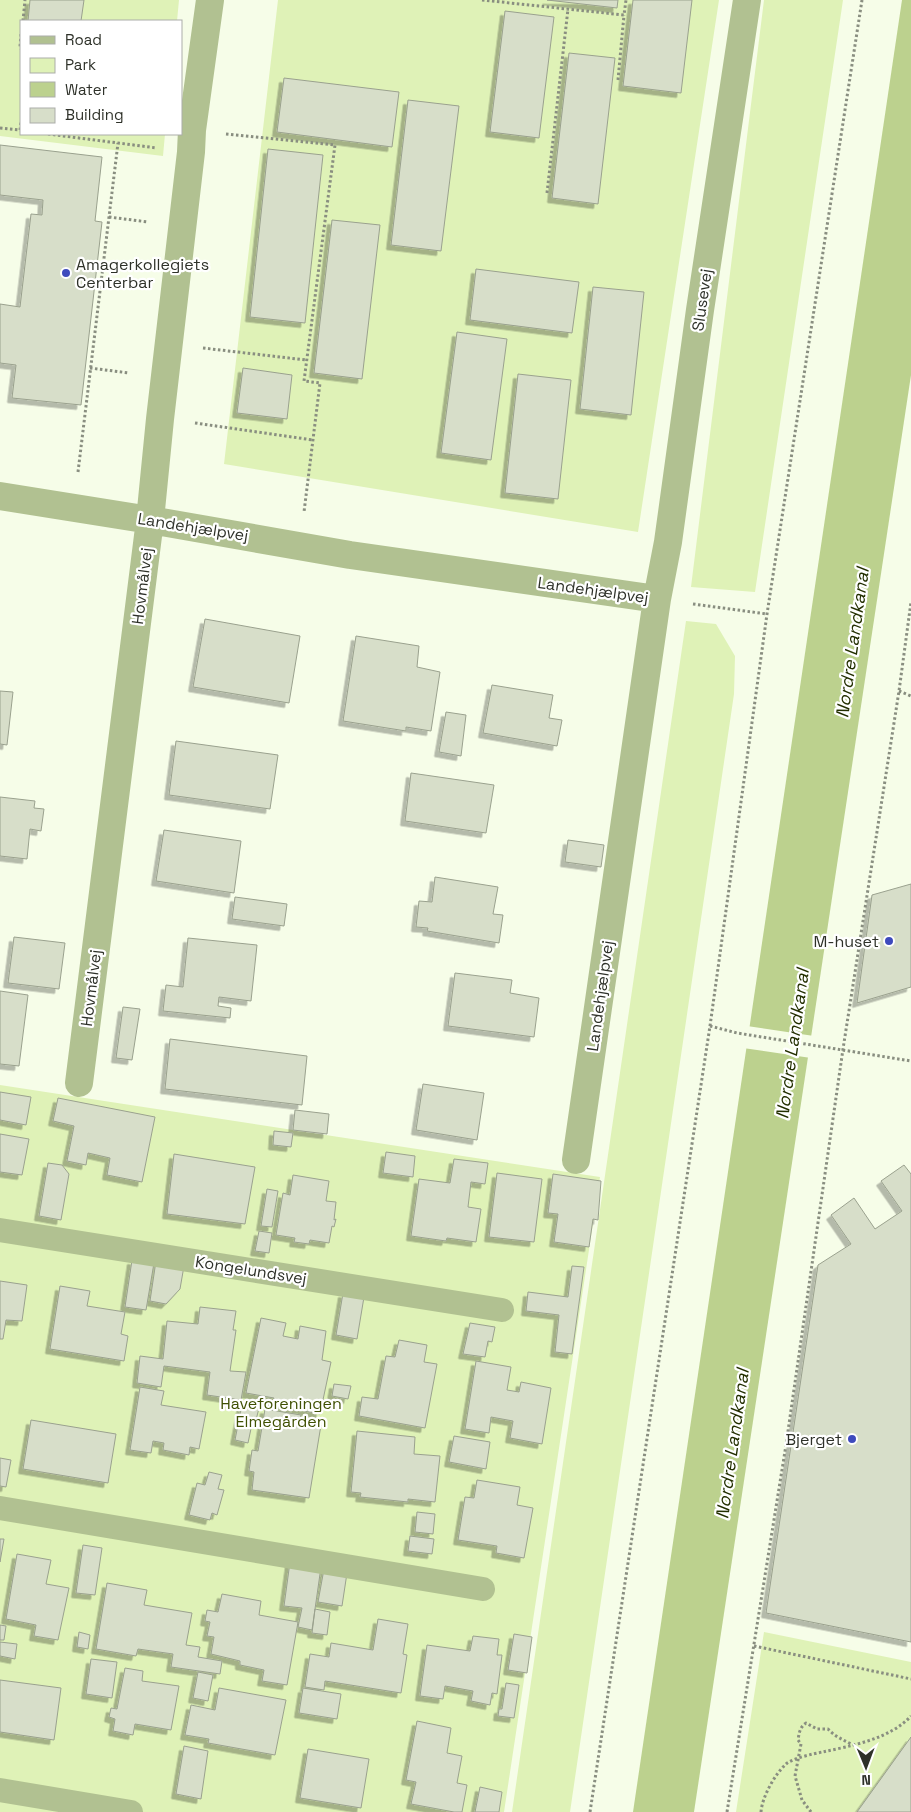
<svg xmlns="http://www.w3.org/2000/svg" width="911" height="1812" font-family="'Space Grotesk',sans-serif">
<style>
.green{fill:#dff2b7}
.water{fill:#bcd18e}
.pier{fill:#f6fde8}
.building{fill:#d7dec9;stroke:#9aa18e;filter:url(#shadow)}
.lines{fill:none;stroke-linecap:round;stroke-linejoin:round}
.path{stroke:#898e80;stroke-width:3;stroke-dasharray:2.5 2.5;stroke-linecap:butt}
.lane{stroke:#b1c191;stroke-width:24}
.street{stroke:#b1c191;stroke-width:28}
.poi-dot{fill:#3e4abd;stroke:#fff;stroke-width:2}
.labels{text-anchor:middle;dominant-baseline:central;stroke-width:4.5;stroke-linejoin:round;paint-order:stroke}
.poi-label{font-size:16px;fill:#2e3129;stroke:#fff;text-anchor:end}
.street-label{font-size:16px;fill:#2e3129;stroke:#fff}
.park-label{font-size:16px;fill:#3f5002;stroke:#fff}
.water-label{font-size:18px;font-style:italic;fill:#232f00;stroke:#fff}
</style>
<defs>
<filter id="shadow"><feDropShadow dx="-4.5" dy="4.5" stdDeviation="0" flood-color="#0004"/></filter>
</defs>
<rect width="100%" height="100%" fill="#f6fde8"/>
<path class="green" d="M0 0H179L177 21H21V134H165L163 156 0 136Z
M278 0H719L638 532 224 464Z
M764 0H843L755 592 691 587Z
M686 621 716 624 735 656 734 694 570 1812H512Z
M0 1085 600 1177 504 1812H0Z
M764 1632 911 1662V1812H736Z"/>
<path class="water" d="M902 0H911V375L694 1812H633Z"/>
<path class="pier" d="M747 1026 814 1036 811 1058 743 1048Z"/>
<path class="building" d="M30 0H84L81 21H28Z
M547 0H618L617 8Z
M633 0H692L681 93 623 86Z
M505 11 554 17 539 138 490 132Z
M569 53 615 58 598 204 552 198Z
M284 78 399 92 392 147 277 132Z
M408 100 459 106 441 251 391 245Z
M0 145 102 157 95 221 102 222 81 405 12 398 16 365 0 363V304L20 307 31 214 42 215 43 200 0 195Z
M268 149 323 155 305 323 250 317Z
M332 220 380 225 362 379 314 373Z
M476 269 579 282 572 333 470 320Z
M593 287 644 292 631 415 580 409Z
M457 332 507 339 491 460 441 453Z
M243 368 292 375 287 419 237 413Z
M518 374 571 380 558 499 505 493Z
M205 619 300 636 289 703 193 687Z
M356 636 419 646 417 667 440 672 431 731 406 727V731L343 721Z
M492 685 553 695 549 718 562 720 557 746 483 733Z
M0 691 13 692 7 745 0 744Z
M446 712 466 715 461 756 439 752Z
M176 741 278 755 270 809 169 795Z
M411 773 494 785 486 833 405 821Z
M0 797 35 801 34 808 44 809 41 831 30 829 27 859 0 856Z
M164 830 241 841 234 893 156 881Z
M568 840 604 845 601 867 565 862Z
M435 877 498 887 493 914 503 915 499 943 427 931 428 928 416 927 419 901 432 902Z
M911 884V987L857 1003 872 895Z
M235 897 287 904 284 926 232 919Z
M14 937 65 943 59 989 8 983Z
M188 938 257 945 251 1001 219 997 218 1006 231 1008 230 1018 163 1011 166 985 183 987Z
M455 973 512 980 510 993 539 998 534 1037 448 1026Z
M0 991 28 995 19 1066 0 1064Z
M123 1007 140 1009 132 1060 116 1058Z
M170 1039 307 1056 302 1105 165 1089Z
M423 1084 484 1093 477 1140 416 1130Z
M0 1092 31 1097 26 1125 0 1120Z
M58 1098 155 1117 142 1182 107 1175 110 1158 88 1153 86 1165 67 1161 74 1126 53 1121Z
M295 1110 329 1114 327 1134 293 1130Z
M274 1131 293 1133 291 1147 273 1145Z
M0 1134 29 1139 22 1175 0 1172Z
M386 1152 415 1156 413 1177 383 1173Z
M174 1154 255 1167 245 1224 167 1214Z
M454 1159 488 1163 485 1184 471 1182 468 1207 481 1209 476 1242 447 1238 446 1241 411 1236 419 1179 450 1183Z
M48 1163 62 1165 69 1174 61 1220 39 1216Z
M904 1165 911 1174V1642L766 1613 818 1265 851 1244 831 1215 854 1198 875 1229 902 1211 881 1181Z
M497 1173 542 1179 534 1242 489 1237Z
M553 1174 601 1181 598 1220 593 1219 589 1247 554 1242 558 1214 548 1213Z
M293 1175 329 1181 326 1201 336 1202 334 1220 336 1219 334 1227 332 1226 329 1243 310 1240 309 1244 294 1242 295 1238 276 1235 283 1193 290 1195Z
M267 1189 278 1191 272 1227 261 1226Z
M259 1231 272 1233 269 1253 255 1251Z
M132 1260 154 1263 146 1310 125 1307Z
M156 1261 184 1266 180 1289 166 1304 150 1301Z
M572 1266 584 1267 572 1354 555 1352 559 1315 526 1311 528 1292 568 1297Z
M0 1281 27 1285 22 1321 6 1320 3 1339H0Z
M60 1286 90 1291 87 1306 125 1312 121 1334 128 1336 124 1361 50 1349Z
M343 1293 364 1297 357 1339 336 1335Z
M200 1307 236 1311 233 1330H236L230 1371 246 1372 241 1400 207 1395 210 1372 164 1366 161 1387 137 1383 140 1356 163 1359 167 1321 198 1324Z
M261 1318 286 1323 283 1336 298 1339 300 1326 326 1331 322 1360 331 1362 320 1414 272 1405 274 1398 246 1393Z
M470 1323 495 1327 492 1342 488 1341 485 1357 463 1354Z
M399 1340 427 1345 424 1362 437 1364 425 1428 359 1416 362 1397 378 1399 386 1356 395 1357Z
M476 1361 511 1367 507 1390 519 1392 521 1382 551 1388 542 1444 510 1438 513 1421 491 1417 489 1433 465 1429Z
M334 1384 351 1386 348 1399 332 1396Z
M140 1387 164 1391 161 1405 206 1412 199 1449 190 1447 189 1455 163 1450 164 1443 153 1441 151 1453 130 1450Z
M242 1404 259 1408 256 1420 253 1419 248 1443 235 1440Z
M265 1409 301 1415 300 1422 321 1425 309 1498 252 1490 254 1472 249 1471 252 1450 258 1451Z
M31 1420 116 1434 108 1483 23 1469Z
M357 1431 415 1437 414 1454 440 1456 435 1502 408 1499V1502L360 1497 361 1493 351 1492Z
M454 1436 490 1442 486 1469 449 1462Z
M0 1458 11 1460 6 1487 0 1486Z
M209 1472 222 1475 218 1489 224 1490 217 1515 212 1513 210 1520 189 1515 197 1483 205 1485Z
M477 1480 520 1487 517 1505 533 1508 524 1558 496 1553 497 1546 458 1540 465 1497 474 1498Z
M417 1512 435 1514 433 1534 415 1532Z
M410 1536 434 1539 432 1554 408 1551Z
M0 1539H4L0 1562Z
M83 1545 102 1548 95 1595 76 1593Z
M17 1554 51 1560 46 1584 69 1588 58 1640 34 1636 36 1625 6 1619Z
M290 1562 321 1567 312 1630 298 1627 302 1608 284 1606Z
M324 1569 347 1573 342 1606 318 1602Z
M107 1583 147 1590 144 1605 192 1613 186 1645 200 1647 198 1657 222 1661 220 1674 171 1667 173 1654 138 1649 136 1656 96 1649Z
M222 1594 261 1601 259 1615 298 1622 287 1685 262 1681 264 1670 240 1665V1661L211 1654 214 1637 207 1636 210 1622 205 1621 207 1610 218 1612Z
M315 1609 330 1612 327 1635 312 1633Z
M378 1619 408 1624 403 1654 407 1655 401 1693 325 1681 324 1690 305 1687 310 1654 329 1657 331 1643 373 1650Z
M0 1625 6 1626 4 1640H0Z
M79 1632 90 1635 88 1649 77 1647Z
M514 1634 532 1637 527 1673 508 1670Z
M473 1636 499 1639 497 1655H502L497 1694 492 1693 490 1705 471 1701 473 1691 445 1686 443 1699 420 1696 427 1645 470 1651Z
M0 1642 17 1644 15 1659 0 1656Z
M91 1659 117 1662 112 1698 86 1694Z
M125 1668 143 1671 142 1681 179 1686 171 1730 135 1724 133 1735 113 1731 115 1719 109 1717 111 1708 117 1709Z
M198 1672 213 1675 208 1701 193 1698Z
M0 1680 61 1688 54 1740 0 1732Z
M506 1683 519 1685 514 1718 498 1716 499 1709H502Z
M219 1688 286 1700 275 1755 208 1743 209 1739 185 1735 191 1705 215 1710Z
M303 1688 341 1694 337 1719 299 1713Z
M417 1721 451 1728 447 1753 462 1756 457 1783 467 1785 462 1812H454L411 1804 416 1782 406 1780Z
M911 1737V1812H857Z
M184 1746 208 1751 201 1799 176 1794Z
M308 1749 369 1759 361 1808 300 1798Z
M480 1787 502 1792 499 1812H475Z"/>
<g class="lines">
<path class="path" d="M482 0 624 15 626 0
M23 21 25 0
M21 34 20 47 21 49
M618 80 624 15
M0 128 20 130 21 122
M48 134 157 148
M226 134 335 145 304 381 320 383 304 512
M547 193 568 9
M109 217 148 222
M203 348 306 360
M90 368 129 373
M195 423 313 440
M78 472 118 143
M693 604 767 614
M899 691 911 696
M710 1026 737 1033 911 1061
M754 1646 911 1679
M590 1812 710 1026 767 614 862 0
M727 1812 786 1445 843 1049 899 691 911 602
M761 1812C762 1797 775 1774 786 1764 793 1758 813 1754 822 1752 851 1746 890 1739 911 1716
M811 1812 802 1800 795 1776 801 1744 798 1740C799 1733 800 1727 806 1723L817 1729H828C835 1737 844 1740 853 1745"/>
<path class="lane" d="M0 1230 502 1310
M0 1508 483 1589
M0 1790 131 1812"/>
<path class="street" d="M0 496 150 520 350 555 657 599
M79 1083 150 520 160 419 191 152 192 130 210 0
M576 1160 657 599 668 542 700 310 747 0"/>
</g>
<g class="poi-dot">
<circle cx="66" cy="273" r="5"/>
<circle cx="889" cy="941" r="5"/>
<circle cx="852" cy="1439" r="5"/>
</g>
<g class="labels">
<g class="poi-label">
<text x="76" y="264" text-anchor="start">Amagerkollegiets<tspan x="76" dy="18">Centerbar</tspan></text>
<text x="879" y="941">M-huset</text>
<text x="842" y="1439">Bjerget</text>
</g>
<g class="street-label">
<text transform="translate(702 300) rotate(-82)">Slusevej</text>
<text transform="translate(193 527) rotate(9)">Landehjælpvej</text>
<text transform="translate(142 586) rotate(-83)">Hovmålvej</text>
<text transform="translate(593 590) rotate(8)">Landehjælpvej</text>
<text transform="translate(91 988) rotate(-83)">Hovmålvej</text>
<text transform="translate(600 996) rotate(-82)">Landehjælpvej</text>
<text transform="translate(251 1270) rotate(9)">Kongelundsvej</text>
</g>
<g class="park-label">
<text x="281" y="1403">Haveforeningen<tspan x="281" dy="18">Elmegården</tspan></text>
</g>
<g class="water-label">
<text transform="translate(852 643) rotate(-82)">Nordre Landkanal</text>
<text transform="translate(792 1044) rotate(-82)">Nordre Landkanal</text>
<text transform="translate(732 1444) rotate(-82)">Nordre Landkanal</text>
</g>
</g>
<rect x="20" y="20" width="162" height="115" fill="#ffffff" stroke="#abada9"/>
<rect x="30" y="36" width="25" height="8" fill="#b1c191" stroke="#abada9"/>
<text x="65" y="45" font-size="15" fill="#2e3129">Road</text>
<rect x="30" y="58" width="25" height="15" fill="#dff2b7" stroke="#abada9"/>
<text x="65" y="70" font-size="15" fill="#2e3129">Park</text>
<rect x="30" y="82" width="25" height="15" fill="#bcd18e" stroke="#abada9"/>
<text x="65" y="95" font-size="15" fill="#2e3129">Water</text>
<rect x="30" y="108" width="25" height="15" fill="#d7dec9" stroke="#abada9"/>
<text x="65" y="120" font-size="15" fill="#2e3129">Building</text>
<g transform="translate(866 1767) rotate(179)" stroke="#ffffff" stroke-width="4" paint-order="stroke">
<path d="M0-4L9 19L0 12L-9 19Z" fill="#2e3129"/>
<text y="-8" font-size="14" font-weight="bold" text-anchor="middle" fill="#2e3129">N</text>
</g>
</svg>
